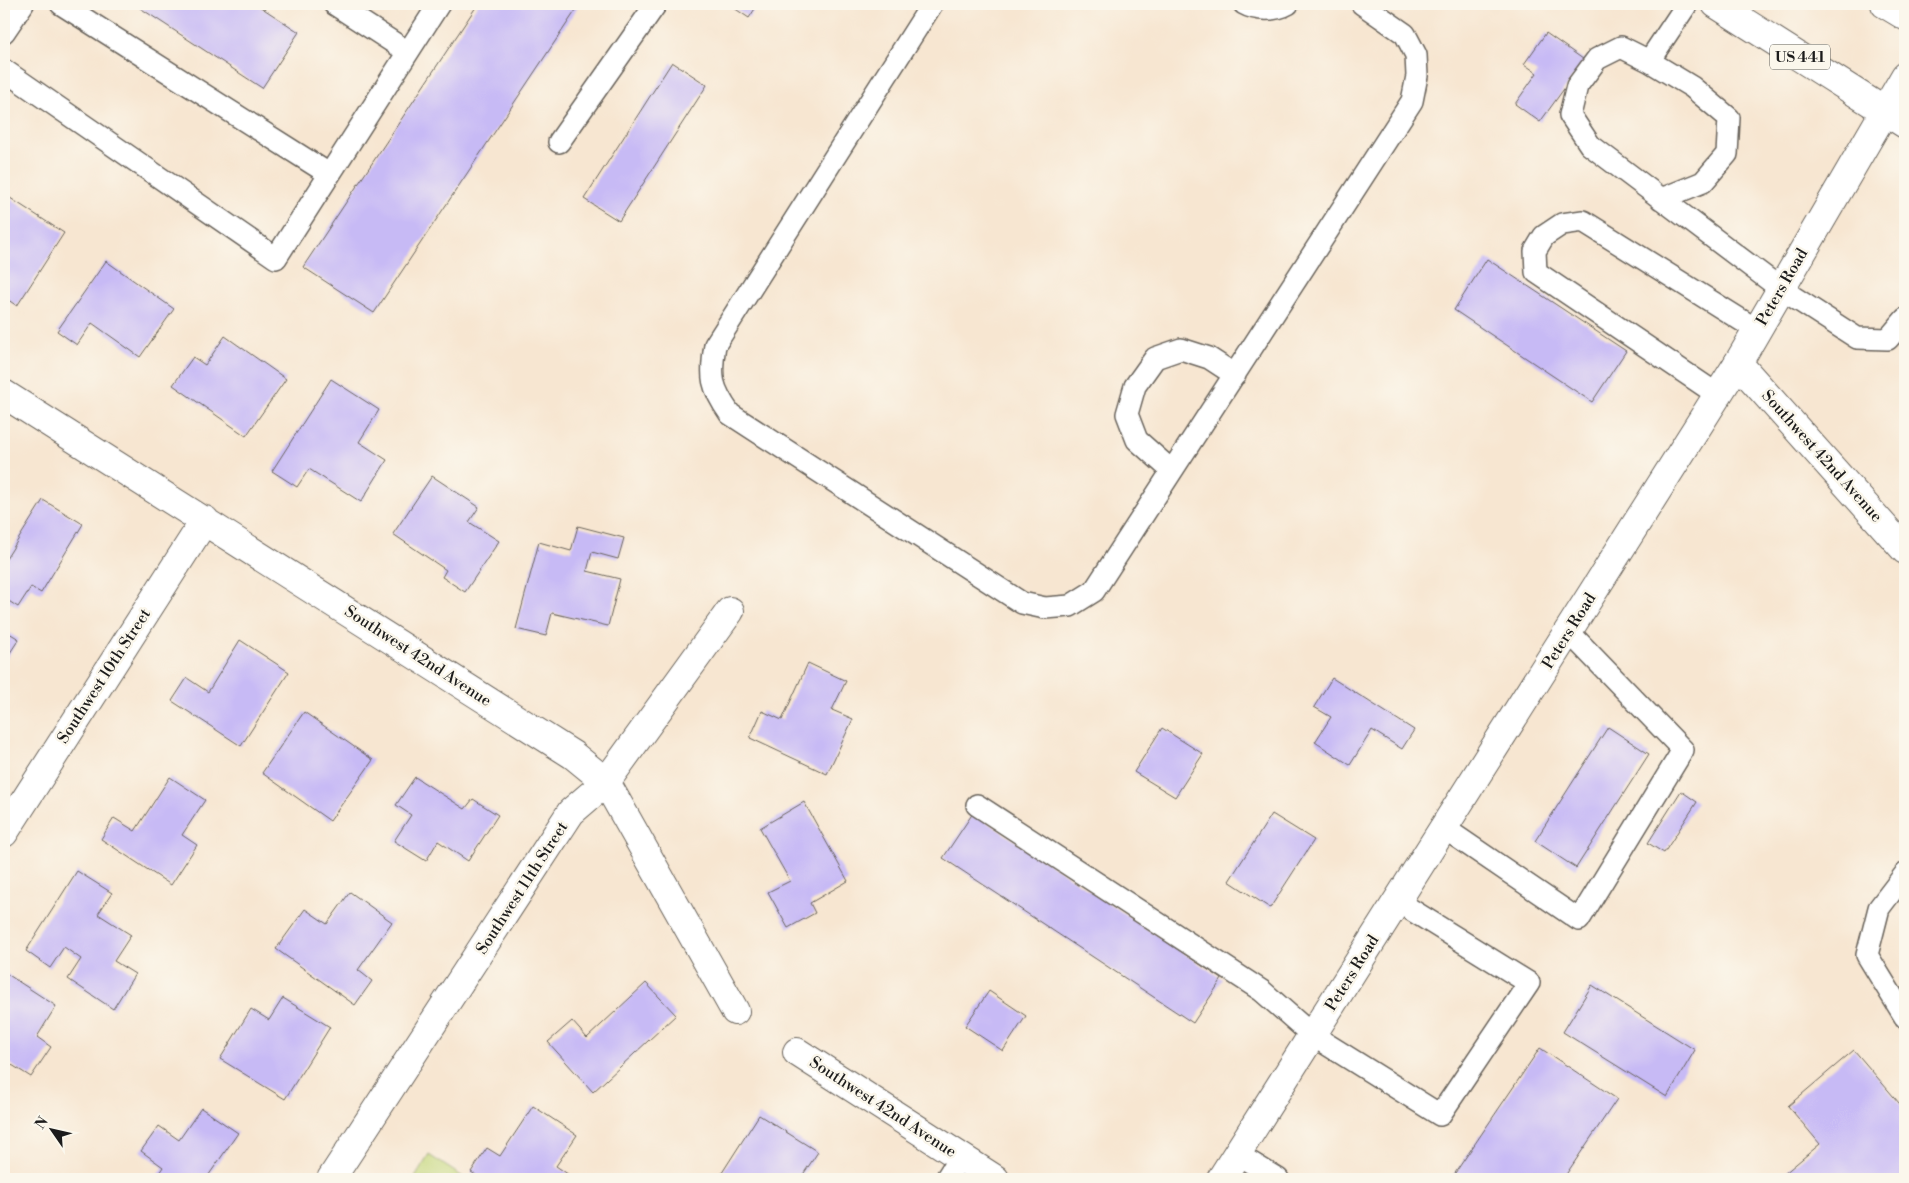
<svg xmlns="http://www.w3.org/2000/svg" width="1909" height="1183" font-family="'Libre Bodoni',serif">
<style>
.green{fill:#c2d578;stroke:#6f784a}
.building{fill:#c7baf5}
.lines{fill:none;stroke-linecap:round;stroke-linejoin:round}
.service-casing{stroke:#69635b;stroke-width:24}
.minor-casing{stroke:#69635b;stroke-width:30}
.tertiary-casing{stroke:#69635b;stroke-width:30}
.primary-casing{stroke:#69635b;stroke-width:30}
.service{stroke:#fff;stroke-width:21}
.minor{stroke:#fff;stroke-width:28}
.tertiary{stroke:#fff;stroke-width:28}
.primary{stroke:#fff;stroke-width:28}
.labels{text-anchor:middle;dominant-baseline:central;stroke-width:5;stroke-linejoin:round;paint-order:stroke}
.shield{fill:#fbf7ec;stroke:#5f5e5a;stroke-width:1}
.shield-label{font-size:15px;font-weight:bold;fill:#1c1c1c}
.street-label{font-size:16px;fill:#1c1c1c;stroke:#fbf7ec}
</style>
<rect width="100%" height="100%" fill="#fbf7ec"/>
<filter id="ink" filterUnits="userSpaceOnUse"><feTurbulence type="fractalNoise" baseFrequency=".02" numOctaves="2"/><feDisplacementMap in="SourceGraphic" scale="10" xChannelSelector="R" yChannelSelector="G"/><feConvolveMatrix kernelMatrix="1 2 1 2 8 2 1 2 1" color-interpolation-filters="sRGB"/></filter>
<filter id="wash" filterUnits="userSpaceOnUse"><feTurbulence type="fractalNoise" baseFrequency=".0096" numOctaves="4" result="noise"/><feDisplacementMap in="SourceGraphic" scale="20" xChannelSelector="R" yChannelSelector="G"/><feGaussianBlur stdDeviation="1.12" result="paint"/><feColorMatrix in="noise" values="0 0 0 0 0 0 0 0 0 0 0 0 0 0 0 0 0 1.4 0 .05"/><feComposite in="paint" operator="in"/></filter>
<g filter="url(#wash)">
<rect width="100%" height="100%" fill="#f7e6d1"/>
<path class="green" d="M429 1155 466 1179H414Z"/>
<g id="blocks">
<path class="building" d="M134 4H256L299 32 262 88Z
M478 4H580L374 313 303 267Z
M728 4H758L749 18Z
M1546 33 1600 71 1574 75 1540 122 1515 104 1537 73 1524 64Z
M672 62 707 85 619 221 584 199Z
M4 194 64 233 17 306 4 297Z
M1487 259 1626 351 1592 402 1454 310Z
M106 261 174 309 140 357 92 323 77 345 57 331Z
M225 336 286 379 246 436 173 385 193 357 205 365Z
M331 379 379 410 359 442 387 460 361 502 309 469 297 487 272 471Z
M432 476 479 507 469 522 499 541 465 592 442 577 446 570 393 534Z
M43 500 83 524 41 593 31 587 18 607 4 598V557L6 559Z
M578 526 624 538 618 559 592 552 587 571 620 579 608 626 552 613 546 636 516 629 539 542 571 551Z
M4 630 19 639 4 662Z
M240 640 289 672 241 746 172 701 187 678 208 692Z
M808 663 846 681 832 710 853 719 827 774 750 738 762 711 782 720Z
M1332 678 1414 730 1402 749 1372 730 1350 765 1315 742 1331 717 1314 707Z
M304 712 373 760 330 821 262 773Z
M1608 727 1649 754 1576 868 1535 841Z
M1162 728 1203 754 1175 797 1134 772Z
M170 777 205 800 182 835 197 845 171 885 101 839 114 818 135 831Z
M415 777 465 809 473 799 498 815 468 861 438 841 426 861 394 841 411 815 396 805Z
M1681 791 1697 802 1664 853 1648 843Z
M804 802 848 881 810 903 815 913 788 928 768 892 790 881 760 828Z
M973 813 1222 979 1193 1023 943 858Z
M1272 814 1314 840 1270 908 1229 881Z
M77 871 112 893 98 914 131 935 114 961 135 974 113 1009 68 979 81 959 64 947 50 968 26 951Z
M350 892 392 922 358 970 372 981 355 1005 276 949 305 909 327 924Z
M4 972 56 1006 37 1037 51 1047 31 1077 4 1060Z
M646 983 676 1015 593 1092 548 1042 572 1021 587 1038Z
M1592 985 1695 1050 1667 1097 1563 1032Z
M989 991 1026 1016 1003 1051 965 1026Z
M283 998 330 1027 285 1099 220 1059 251 1009 269 1020Z
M1540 1048 1617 1099 1563 1179H1451Z
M1854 1050 1905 1110V1179H1778L1820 1144 1788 1106Z
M533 1106 577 1135 556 1166 575 1179H482L471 1172 487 1148 500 1156Z
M201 1108 238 1133 206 1179H155L163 1167 141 1151 159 1126 179 1140Z
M759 1115 818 1152 800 1179H718Z"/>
</g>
</g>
<g filter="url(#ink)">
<use href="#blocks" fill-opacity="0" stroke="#69635b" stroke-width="1"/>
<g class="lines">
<g class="service-casing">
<path id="service" d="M61 4 329 174
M334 4 408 52
M932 4 715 345C710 377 711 387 730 414L1022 603 1045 608 1070 606 1094 591 1412 101 1417 76 1416 55 1405 34 1362 4
M1244 4C1256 11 1276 11 1288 4
M4 32 23 4
M1649 61 1687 4
M4 70 276 258 439 4
M559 142 656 4
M1661 199 1703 182 1727 154 1729 118 1692 87 1649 61 1621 47 1597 59 1577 86 1570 115 1590 145 1781 289 1857 338 1888 339 1905 319
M1718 395 1536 272 1535 251 1544 236 1562 224 1583 221 1757 330
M1172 471 1137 440 1127 414 1135 386 1155 358 1181 349 1209 358 1235 375
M977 805 1262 991 1312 1035 1440 1115 1529 983 1397 901
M1444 828 1579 920 1683 750 1568 631
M1905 874 1879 908 1867 955 1905 1017
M1237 1154 1278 1179
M946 1179 960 1157"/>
</g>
<g class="minor-casing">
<path id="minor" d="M1738 363 1905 550
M4 394 573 755 606 782 735 1011
M4 833 205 520
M797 1052 995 1179
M331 1179 571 812 606 782 730 611"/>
</g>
<g class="tertiary-casing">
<path id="tertiary" d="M1221 1179 1738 363 1905 76"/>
</g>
<g class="primary-casing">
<path id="primary" d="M1716 4 1905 124
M1885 4 1905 16"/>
</g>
<use href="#service" class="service"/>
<use href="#minor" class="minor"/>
<use href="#tertiary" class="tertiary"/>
<use href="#primary" class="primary"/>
</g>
</g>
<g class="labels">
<rect class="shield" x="1770" y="44.5" width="60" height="25" rx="4"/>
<g class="shield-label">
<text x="1800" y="57">US 441</text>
</g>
<g class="street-label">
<text transform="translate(1782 287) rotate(-60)">Peters Road</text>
<text transform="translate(1822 456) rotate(48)">Southwest 42nd Avenue</text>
<text transform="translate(1569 631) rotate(-58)">Peters Road</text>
<text transform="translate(418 656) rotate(33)">Southwest 42nd Avenue</text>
<text transform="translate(104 676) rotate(-57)">Southwest 10th Street</text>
<text transform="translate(522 888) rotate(-57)">Southwest 11th Street</text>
<text transform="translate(1352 973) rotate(-58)">Peters Road</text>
<text transform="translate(883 1107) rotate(33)">Southwest 42nd Avenue</text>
</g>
</g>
<rect width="1909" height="1183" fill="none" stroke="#fbf7ec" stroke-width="20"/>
<g transform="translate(52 1130) rotate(304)" stroke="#fbf7ec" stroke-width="4" paint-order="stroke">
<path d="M0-4L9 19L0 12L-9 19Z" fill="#1c1c1c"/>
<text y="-8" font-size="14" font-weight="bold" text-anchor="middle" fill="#1c1c1c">N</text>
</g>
</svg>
